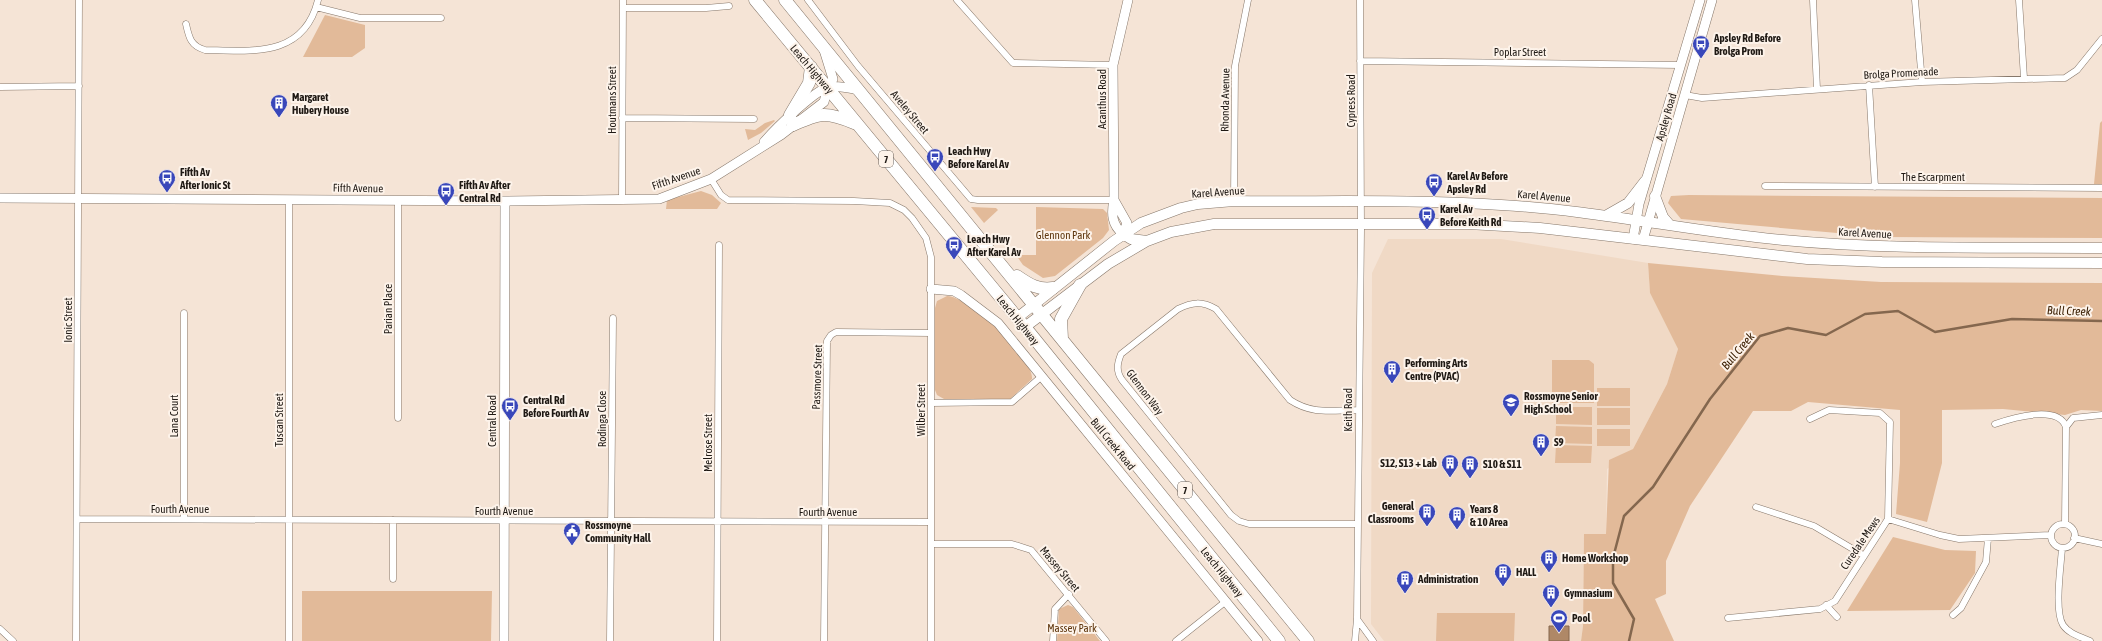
<svg xmlns="http://www.w3.org/2000/svg" width="2102" height="641" font-family="'Asap Condensed',sans-serif">
<style>
.built{fill:#f0d9c5}
.green{fill:#e2ba99}
.water{fill:#af8867;stroke:#84674e}
.lines{fill:none;stroke-linecap:round;stroke-linejoin:round}
.stream{stroke:#84674e;stroke-width:2.5}
.street-casing{stroke:#86776a;stroke-width:7}
.secondary-casing{stroke:#86776a;stroke-width:10}
.primary-casing{stroke:#86776a;stroke-width:11}
.highway-casing{stroke:#86776a;stroke-width:13}
.street{stroke:#fff;stroke-width:6}
.secondary{stroke:#fff;stroke-width:9}
.primary{stroke:#fff;stroke-width:10}
.highway{stroke:#fff;stroke-width:12}
.labels{text-anchor:middle;dominant-baseline:central;stroke-width:4;stroke-linejoin:round;paint-order:stroke}
.shield{fill:#fdf3ea;stroke:#625a54;stroke-width:1}
.shield-label{font-size:10px;font-weight:bold;fill:#1f1914}
.poi-label{font-size:11px;font-weight:bold;fill:#1f1914;stroke:#fdf3ea;text-anchor:start}
.street-label{font-size:11px;fill:#1f1914;stroke:#fdf3ea}
.park-label{font-size:11px;fill:#5e360d;stroke:#fdf3ea}
.water-label{font-size:12px;font-style:italic;fill:#3d2105;stroke:#fdf3ea}
</style>
<rect width="100%" height="100%" fill="#f5e4d6"/>
<path class="built" d="M1388 239H1501L1648 263 1650 293 1678 349 1667 384 1633 449 1607 469 1606 534H1584L1583 625 1581 641H1384L1371 624 1372 273Z"/>
<path class="green" d="M325 15 365 25V48L352 57H303Z
M774 120 775 121 761 133 748 140 745 129 755 130 765 123Z
M2102 121V184H2094L2100 123Z
M701 191 712 195 721 203 717 209H666L667 200Z
M1689 195 2102 198V238L1882 237 1681 219 1668 203 1671 196Z
M971 207 996 208 998 210 984 223Z
M1036 207 1103 209 1107 213 1109 230 1103 238 1055 276 1043 278 1023 265 1016 255H1036Z
M1648 263 1782 276 1881 282 2102 283V411L2081 410 2065 415 2003 409 1942 410V463L1927 522 1896 514 1900 463V410L1808 402 1791 411H1753L1690 506 1666 561V594L1655 599 1674 641H1581L1583 626 1584 534H1606L1609 460 1633 449 1667 384 1678 349 1650 293Z
M947 296C968 296 1034 358 1032 379L1010 399H944L937 395 935 390V308L937 301Z
M1552 360H1589L1594 364V403H1552Z
M1597 388H1630V406H1597Z
M1556 407H1592V425L1556 424Z
M1597 408H1630V425H1597Z
M1556 426 1592 427V444L1555 443Z
M1597 429H1630V446H1597Z
M1556 445 1592 446 1591 463H1555Z
M1893 537 1945 550 1976 551 1975 573 1950 610 1847 611Z
M302 591H492L491 641H302Z
M1068 605 1073 607 1100 641H1057L1059 609Z
M1437 613H1515L1514 641H1436Z"/>
<path class="water" d="M1549 626H1569V641H1549Z"/>
<g class="lines">
<path class="stream" d="M1629 641 1634 619 1613 583V558L1624 516 1653 487 1710 399 1760 336 1788 328 1826 335 1865 314 1898 311 1935 332 2012 319 2102 321"/>
<g class="street-casing">
<path id="street" d="M808 0 858 66 971 199 978 200H1114
M957 0 1013 63 1113 65
M1813 0 1817 89
M1915 0 1922 82
M2019 0 2024 78
M316 7 360 18H441
M623 8H706L729 6
M186 24C189 38 191 46 205 50 252 51 304 58 318 0
M1360 61 1680 65
M1869 85 1875 187
M0 87 79 86
M1685 95 1702 98 1922 82 2065 78 2077 70 2102 39
M622 118 754 119
M711 179 721 195 728 200 854 201 890 203 904 210 912 218 926 238 931 257V641
M1765 186 2102 188
M622 200 623 0
M1234 201 1235 66 1248 0
M184 313V519
M931 403 1012 402 1042 376
M398 418V200
M1995 424C2012 418 2058 404 2066 427
M1756 507 1814 526 1863 555
M77 519 930 522
M1888 519 1940 535 1959 539 2051 535
M1358 524H1249L1239 521 1231 515 1122 380C1116 371 1117 364 1121 354L1178 309C1192 302 1202 301 1216 309L1290 400C1313 415 1331 410 1358 410
M2065 524 2066 427 2073 418 2102 415
M2051 536a12 12 0 1 1 24 0a12 12 0 1 1-24 0Z
M2074 538 2102 544
M932 544H1012L1031 550 1106 641
M2062 548C2061 565 2054 611 2063 625 2069 634 2081 637 2090 641
M393 579V520
M1826 605 1837 617
M1953 615 1961 608 1986 562 1988 538
M1728 618 1820 609 1835 601 1888 519 1890 422 1880 413 1829 410 1810 419
M1357 619 1373 641
M0 629 13 641
M76 641 79 0
M289 641V199
M610 641 613 318
M717 641 719 245
M824 641 827 341 831 335 836 332 931 333
M1053 641 1055 609 1069 594
M1176 641 1225 602
M1355 641 1357 619 1361 229 1360 0"/>
</g>
<g class="secondary-casing">
<path id="secondary" d="M764 142C775 129 813 92 828 87 838 85 849 88 859 90
M0 198 505 201 659 199 711 179 781 135 824 102 828 87 833 79 824 50
M1114 200 1127 223 1123 234C1112 225 1111 214 1114 200L1113 65 1128 0
M1633 239 1639 204 1700 0
M1643 240 1712 0
M931 289 954 291 961 295 998 323 1258 641
M504 641 505 201"/>
</g>
<g class="primary-casing">
<path id="primary" d="M1655 196 1663 217 1670 225
M1607 215 1628 203 1645 181
M1123 234 1131 239 1147 241
M1017 318 1114 241 1141 223 1181 208 1198 204 1234 201C1322 202 1412 199 1501 205 1595 210 1688 231 1783 240 1889 250 1996 247 2102 248
M1025 327 1108 264 1147 241 1171 232 1214 224H1468L1540 228 1807 259 1882 262 2102 263"/>
</g>
<g class="highway-casing">
<path id="highway" d="M755 0 1025 327 1279 641
M785 0 1308 641
M790 115 809 83 811 67
M793 125C820 113 826 111 854 123
M1017 276C1030 285 1038 290 1053 288
M1062 339 1061 319 1080 285"/>
</g>
<use href="#street" class="street"/>
<use href="#secondary" class="secondary"/>
<use href="#primary" class="primary"/>
<use href="#highway" class="highway"/>
</g>
<defs>
<g id="bus-pin" transform="scale(0.9)"><path d="M0 17L-7.5 6A9.5 9.5 0 1 1 7.5 6Z" fill="#3947ba" stroke="#fdf3ea"/><path d="M-5-6H5V4H4V6H2V4H-2V6H-4V4H-5ZM-3.5-4V0h7V-4ZM-3.5 1.2v1.5H-2V1.2ZM2 1.2v1.5H3.5V1.2Z" fill="#fff"/></g>
<g id="building-pin" transform="scale(0.9)"><path d="M0 17L-7.5 6A9.5 9.5 0 1 1 7.5 6Z" fill="#3947ba" stroke="#fdf3ea"/><path d="M-4-6H4V6H1V3H-1V6H-4ZM-2.5-4.3h1.7v1.8h-1.7ZM.8-4.3h1.7v1.8H.8ZM-2.5-1h1.7V.8h-1.7ZM.8-1h1.7V.8H.8Z" fill="#fff"/></g>
<g id="school-pin" transform="scale(0.9)"><path d="M0 17L-7.5 6A9.5 9.5 0 1 1 7.5 6Z" fill="#3947ba" stroke="#fdf3ea"/><path d="M0-5L7-2L0 1L-7-2ZM-4 1L0 2.5L4 1V4Q0 6-4 4Z" fill="#fff"/></g>
<g id="civic-pin" transform="scale(0.9)"><path d="M0 17L-7.5 6A9.5 9.5 0 1 1 7.5 6Z" fill="#3947ba" stroke="#fdf3ea"/><path d="M-.6-6.5H3V-4.5H.6V-3L4-1V1h2V6H-6V1h2V-1L-.6-3ZM-1.2 2.5V6h2.4V2.5Z" fill="#fff"/></g>
<g id="stadium-pin" transform="scale(0.9)"><path d="M0 17L-7.5 6A9.5 9.5 0 1 1 7.5 6Z" fill="#3947ba" stroke="#fdf3ea"/><path d="M0-5a6.5 5 0 1 0 0 10a6.5 5 0 1 0 0-10ZM-3.5-1.8h7v3.6h-7Z" fill="#fff"/></g>
</defs>
<g fill-rule="evenodd">
<use href="#bus-pin" x="1701" y="44"/>
<use href="#building-pin" x="279" y="103"/>
<use href="#bus-pin" x="935" y="157"/>
<use href="#bus-pin" x="167" y="178"/>
<use href="#bus-pin" x="1434" y="182"/>
<use href="#bus-pin" x="446" y="191"/>
<use href="#bus-pin" x="1427" y="215"/>
<use href="#bus-pin" x="954" y="245"/>
<use href="#building-pin" x="1392" y="369"/>
<use href="#school-pin" x="1511" y="402"/>
<use href="#bus-pin" x="510" y="406"/>
<use href="#building-pin" x="1541" y="442"/>
<use href="#building-pin" x="1450" y="463"/>
<use href="#building-pin" x="1470" y="464"/>
<use href="#building-pin" x="1427" y="512"/>
<use href="#building-pin" x="1457" y="515"/>
<use href="#civic-pin" x="572" y="531"/>
<use href="#building-pin" x="1549" y="558"/>
<use href="#building-pin" x="1503" y="572"/>
<use href="#building-pin" x="1405" y="579"/>
<use href="#building-pin" x="1551" y="593"/>
<use href="#stadium-pin" x="1559" y="618"/>
</g>
<g class="labels">
<g class="shield">
<rect x="879" y="151" width="14" height="16" rx="3"/>
<rect x="1178" y="482" width="14" height="16" rx="3"/>
</g>
<g class="shield-label">
<text x="886" y="159">7</text>
<text x="1185" y="490">7</text>
</g>
<g class="poi-label">
<text x="1714" y="38">Apsley Rd Before<tspan x="1714" dy="13">Brolga Prom</tspan></text>
<text x="292" y="97">Margaret<tspan x="292" dy="13">Hubery House</tspan></text>
<text x="948" y="151">Leach Hwy<tspan x="948" dy="13">Before Karel Av</tspan></text>
<text x="180" y="172">Fifth Av<tspan x="180" dy="13">After Ionic St</tspan></text>
<text x="1447" y="176">Karel Av Before<tspan x="1447" dy="13">Apsley Rd</tspan></text>
<text x="459" y="185">Fifth Av After<tspan x="459" dy="13">Central Rd</tspan></text>
<text x="1440" y="209">Karel Av<tspan x="1440" dy="13">Before Keith Rd</tspan></text>
<text x="967" y="239">Leach Hwy<tspan x="967" dy="13">After Karel Av</tspan></text>
<text x="1405" y="363">Performing Arts<tspan x="1405" dy="13">Centre (PVAC)</tspan></text>
<text x="1524" y="396">Rossmoyne Senior<tspan x="1524" dy="13">High School</tspan></text>
<text x="523" y="400">Central Rd<tspan x="523" dy="13">Before Fourth Av</tspan></text>
<text x="1554" y="442">S9</text>
<text x="1437" y="463" text-anchor="end">S12, S13 + Lab</text>
<text x="1483" y="464">S10 &amp; S11</text>
<text x="1414" y="506" text-anchor="end">General<tspan x="1414" dy="13">Classrooms</tspan></text>
<text x="1470" y="509">Years 8<tspan x="1470" dy="13">&amp; 10 Area</tspan></text>
<text x="585" y="525">Rossmoyne<tspan x="585" dy="13">Community Hall</tspan></text>
<text x="1562" y="558">Home Workshop</text>
<text x="1516" y="572">HALL</text>
<text x="1418" y="579">Administration</text>
<text x="1564" y="593">Gymnasium</text>
<text x="1572" y="618">Pool</text>
</g>
<g class="street-label">
<text x="1520" y="52">Poplar Street</text>
<text transform="translate(812 69) rotate(50)">Leach Highway</text>
<text transform="translate(1901 73) rotate(-3)">Brolga Promenade</text>
<text transform="translate(1102 99) rotate(-90)">Acanthus Road</text>
<text transform="translate(612 100) rotate(-90)">Houtmans Street</text>
<text transform="translate(1225 100) rotate(-89)">Rhonda Avenue</text>
<text transform="translate(1351 101) rotate(-90)">Cypress Road</text>
<text transform="translate(910 112) rotate(50)">Aveley Street</text>
<text transform="translate(1666 117) rotate(-74)">Apsley Road</text>
<text x="1933" y="177">The Escarpment</text>
<text transform="translate(676 178) rotate(-19)">Fifth Avenue</text>
<text transform="translate(358 188) rotate(1)">Fifth Avenue</text>
<text transform="translate(1218 192) rotate(-4)">Karel Avenue</text>
<text transform="translate(1544 196) rotate(5)">Karel Avenue</text>
<text transform="translate(1865 233) rotate(3)">Karel Avenue</text>
<text transform="translate(388 309) rotate(-90)">Parian Place</text>
<text transform="translate(68 320) rotate(-90)">Ionic Street</text>
<text transform="translate(1018 320) rotate(51)">Leach Highway</text>
<text transform="translate(817 377) rotate(-88)">Passmore Street</text>
<text transform="translate(1145 392) rotate(53)">Glennon Way</text>
<text transform="translate(921 410) rotate(-90)">Wilber Street</text>
<text transform="translate(1348 410) rotate(-90)">Keith Road</text>
<text transform="translate(174 416) rotate(-90)">Lana Court</text>
<text transform="translate(602 419) rotate(-90)">Rodinga Close</text>
<text transform="translate(279 420) rotate(-90)">Tuscan Street</text>
<text transform="translate(492 421) rotate(-90)">Central Road</text>
<text transform="translate(708 443) rotate(-90)">Melrose Street</text>
<text transform="translate(1113 444) rotate(51)">Bull Creek Road</text>
<text x="180" y="509">Fourth Avenue</text>
<text x="504" y="511">Fourth Avenue</text>
<text x="828" y="512">Fourth Avenue</text>
<text transform="translate(1860 543) rotate(-56)">Curedale Mews</text>
<text transform="translate(1060 569) rotate(50)">Massey Street</text>
<text transform="translate(1222 572) rotate(51)">Leach Highway</text>
</g>
<g class="park-label">
<text x="1063" y="235">Glennon Park</text>
<text x="1072" y="628">Massey Park</text>
</g>
<g class="water-label">
<text transform="translate(2069 311) rotate(2)">Bull Creek</text>
<text transform="translate(1738 351) rotate(-50)">Bull Creek</text>
</g>
</g>
</svg>
